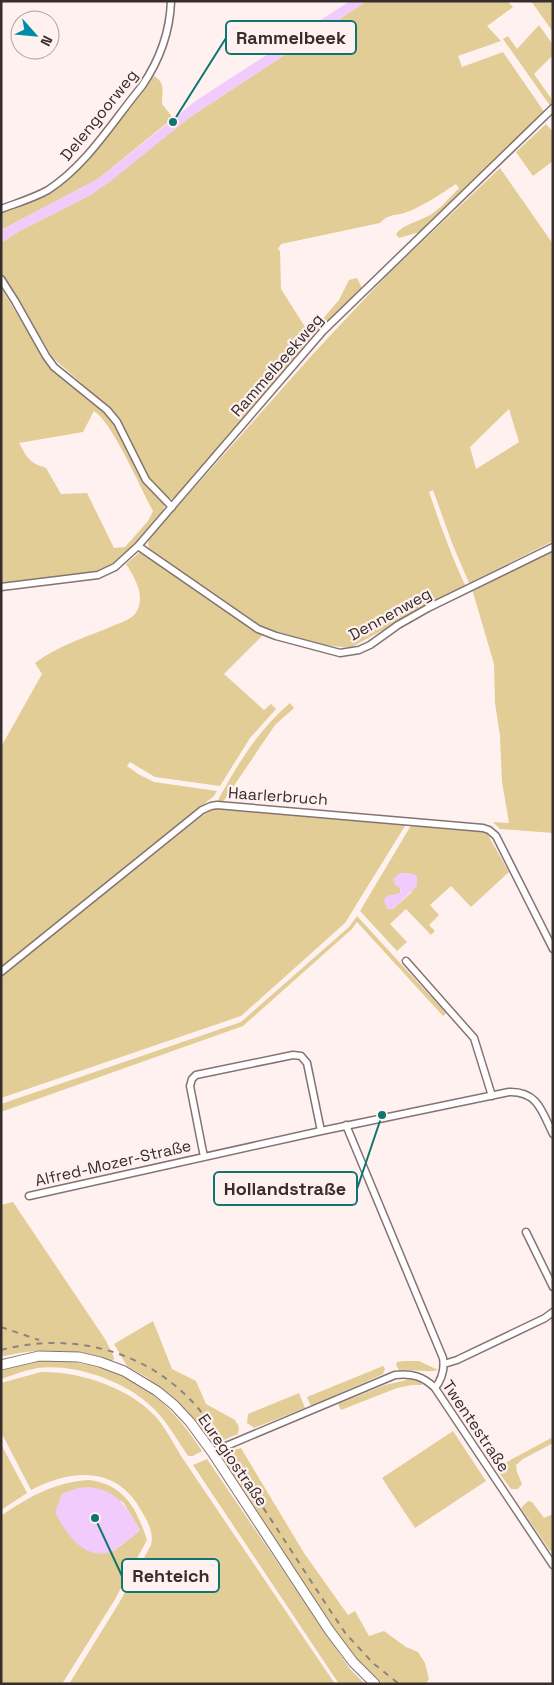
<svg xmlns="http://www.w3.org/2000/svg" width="554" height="1685" font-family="'Space Grotesk',sans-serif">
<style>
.green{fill:#e3cd96;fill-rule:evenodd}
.water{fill:#f0cbfb}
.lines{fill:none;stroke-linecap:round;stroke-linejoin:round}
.minor-casing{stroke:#857372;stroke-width:9}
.secondary-casing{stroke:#857372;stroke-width:11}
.minor{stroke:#fff;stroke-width:6}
.secondary{stroke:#fff;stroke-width:9}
.rail{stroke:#8d8382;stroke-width:2;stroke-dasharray:6 6;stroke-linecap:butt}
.labels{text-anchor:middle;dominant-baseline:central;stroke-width:4.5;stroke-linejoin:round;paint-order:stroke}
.street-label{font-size:16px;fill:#352e2d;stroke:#fef1f0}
.leader{fill:none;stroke:#0f766e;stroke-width:2}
.callout-dot{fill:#0f766e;stroke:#fef1f0;stroke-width:2}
.callout{fill:#fef1f0;stroke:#0f766e;stroke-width:2}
.callout-label{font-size:18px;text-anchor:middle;font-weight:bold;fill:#352e2d}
</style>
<rect width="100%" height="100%" fill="#fef1f0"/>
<path class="green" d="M367 1H507L513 7 487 26 501 41 458 56 462 67 503 52 545 113 420 232 399 238 396 234C402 225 417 222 426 217 437 213 450 197 459 188L456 184C440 194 423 207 404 213 394 216 388 214 380 223L281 244 278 249 280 251 281 289 314 341 174 498 172 499 164 496 149 480 118 420 107 406 53 358 1 273V243L18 232 92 194 190 117Z
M531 1H553V32Z
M539 25 553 45V55L534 74 553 101V105L551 107 503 39 508 36 517 49Z
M154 76C166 83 162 92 162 104L173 118 98 179 1 230V212L63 181 81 166 142 93Z
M546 124 553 132V161L533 176 516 152Z
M500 168 553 244V541L469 583 452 543 433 490 429 492C440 524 451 555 465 585L352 647C328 649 278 635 255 624L149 548 148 544 149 539 312 355 357 307 389 273ZM509 409 519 442 476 469 470 447Z
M357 278 362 288 318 336 314 329 339 300 349 280Z
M1 288 44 358 52 367 100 405 118 430 137 469 165 504 163 510 128 551 112 565 97 572 1 584ZM94 411C113 423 140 488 153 511L148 521 125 547 114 548 87 493 61 494 46 468C42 466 38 466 34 463 26 458 24 451 19 443L83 432Z
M553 550V833L500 829 493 822 509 823 502 782 500 736 495 703 494 664 472 589Z
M140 552 146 554 264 634 224 674 264 710 271 704 276 709 250 738 220 786 155 777 130 762 127 766 138 774 154 782 217 791 214 796 1 967V747L42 674 35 663C56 647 83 638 108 628 116 624 129 621 135 614 147 598 135 578 126 564Z
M290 703 294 708 275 725 223 802H217C237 765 258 730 290 703Z
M212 808 408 821 345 923 241 1016 1 1098V976Z
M413 822 484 828 509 872 471 907 451 886 430 905 439 915 429 925 435 931 431 935 406 909 390 924 407 942 397 951 360 911ZM402 873 412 874V892L393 909 394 895 400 893Z
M357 916 446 1013 443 1016 357 922 352 929 243 1026 1 1112V1104L241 1022 349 927Z
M13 1202 105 1339 113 1355 114 1359 112 1361C76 1350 41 1347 4 1356L1 1355V1205Z
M153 1321 172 1369 196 1381 206 1404 235 1420 239 1427 238 1434 219 1442 204 1437 173 1398 146 1377 127 1366 114 1344Z
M35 1361C112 1358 161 1387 202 1451L193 1456H188C178 1441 169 1425 157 1412 131 1383 77 1363 38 1368 26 1370 13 1375 1 1379V1368Z
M403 1361H419L438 1370C430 1373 410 1369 399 1370L396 1365 397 1362Z
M383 1366 385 1369 383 1374 311 1406 307 1397Z
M41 1372C79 1371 130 1388 156 1417 166 1429 173 1442 181 1456L335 1684H69L119 1603 151 1545C154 1533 148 1522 142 1512 118 1466 73 1468 31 1490L1 1432V1383Z
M411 1379 421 1382 422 1385H412L397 1388 341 1410 338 1404 385 1385Z
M299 1393 305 1408 254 1428 247 1423 248 1414Z
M453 1431 486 1481 415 1528 382 1478Z
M553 1437V1443L523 1459 516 1465 517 1472 522 1484 518 1489H511L500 1474 499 1469 501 1465Z
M1 1444 27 1493 1 1510Z
M241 1448 304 1553 348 1615 355 1611 369 1636 384 1631 406 1647 418 1652 425 1663 429 1679 426 1684H383L354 1656 330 1624 223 1465 222 1453Z
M207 1459 350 1669 365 1684H339L193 1465Z
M89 1480C124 1484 137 1509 147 1540L114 1601 62 1684H1V1516C28 1497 55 1482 89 1480ZM79 1488 123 1502 140 1530 114 1551 62 1494Z
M528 1501 532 1502 544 1518 553 1514V1551H550L521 1508Z"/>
<path class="water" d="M350 1H367L190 117 111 181 92 194 18 232 1 243V230L98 179 197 100Z
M402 873 412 874 417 876V886L393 909H387L384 901 386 896 400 893 401 889 395 885 393 880 398 874Z
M88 1487C117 1490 125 1505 139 1528L140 1530C135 1536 129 1539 122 1544 119 1546 116 1550 113 1551 85 1563 65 1532 55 1512L62 1494 79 1488Z"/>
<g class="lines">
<g class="minor-casing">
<path id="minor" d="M1 209C17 203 34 198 48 190 87 165 113 121 142 86 159 61 170 32 171 1
M1 279 15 301 46 356 54 367 107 410 117 422 146 480 172 507
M138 546 258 629 276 636 340 653 359 650 370 645 398 625 428 608 553 547
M1 587 98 575 115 567 138 546 323 331 553 108
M406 961 474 1038 492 1096
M1 972 202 810 211 806 217 805 483 828 489 830 496 836 553 949
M346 1125 443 1358C445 1370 442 1379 435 1388
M204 1157 190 1086 192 1079 196 1075 293 1055 301 1056 307 1063 321 1131
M29 1196 321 1131 509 1092C538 1091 542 1112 553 1134
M526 1232 553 1287
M444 1364 457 1360 545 1318 553 1312
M212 1452 395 1375C411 1373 423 1376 435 1388L553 1565"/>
</g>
<g class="secondary-casing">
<path id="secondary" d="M1 1365 39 1356 79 1357 100 1362 124 1371 157 1391 174 1405 190 1422 212 1452 329 1630 353 1662 375 1684"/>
</g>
<use href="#minor" class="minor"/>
<use href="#secondary" class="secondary"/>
<path class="rail" d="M1 1327 39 1340
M1 1350C73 1331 149 1351 198 1408 217 1431 229 1458 246 1482 280 1532 312 1584 346 1634L374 1664 399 1684"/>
</g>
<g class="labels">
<g class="street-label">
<text transform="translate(99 115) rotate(-51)">Delengoorweg</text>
<text transform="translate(277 365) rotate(-49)">Rammelbeekweg</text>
<text transform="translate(390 614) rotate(-29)">Dennenweg</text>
<text transform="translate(278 796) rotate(4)">Haarlerbruch</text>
<text transform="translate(113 1163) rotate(-13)">Alfred-Mozer-Straße</text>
<text transform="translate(476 1426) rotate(56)">Twentestraße</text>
<text transform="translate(233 1460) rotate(55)">Euregiostraße</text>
</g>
</g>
<path class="leader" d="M173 122L226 38M382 1115L357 1189M95 1518L122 1576"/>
<g class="callout-dot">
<circle cx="173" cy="122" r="5"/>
<circle cx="382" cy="1115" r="5"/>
<circle cx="95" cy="1518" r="5"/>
</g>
<g class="callout">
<rect x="226" y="21" width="130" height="33" rx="5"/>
<rect x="214" y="1172" width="143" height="33" rx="5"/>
<rect x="122" y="1559" width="97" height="33" rx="5"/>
</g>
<g class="callout-label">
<text x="291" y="44">Rammelbeek</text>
<text x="285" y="1195">Hollandstraße</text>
<text x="171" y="1582">Rehteich</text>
</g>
<rect width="554" height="1685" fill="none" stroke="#352e2d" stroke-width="5"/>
<g transform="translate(35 35) rotate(117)"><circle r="24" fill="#fef1f0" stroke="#aea3a2"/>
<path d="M0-4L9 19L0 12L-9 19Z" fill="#018baa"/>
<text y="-8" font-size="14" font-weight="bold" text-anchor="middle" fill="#352e2d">N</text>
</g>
</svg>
